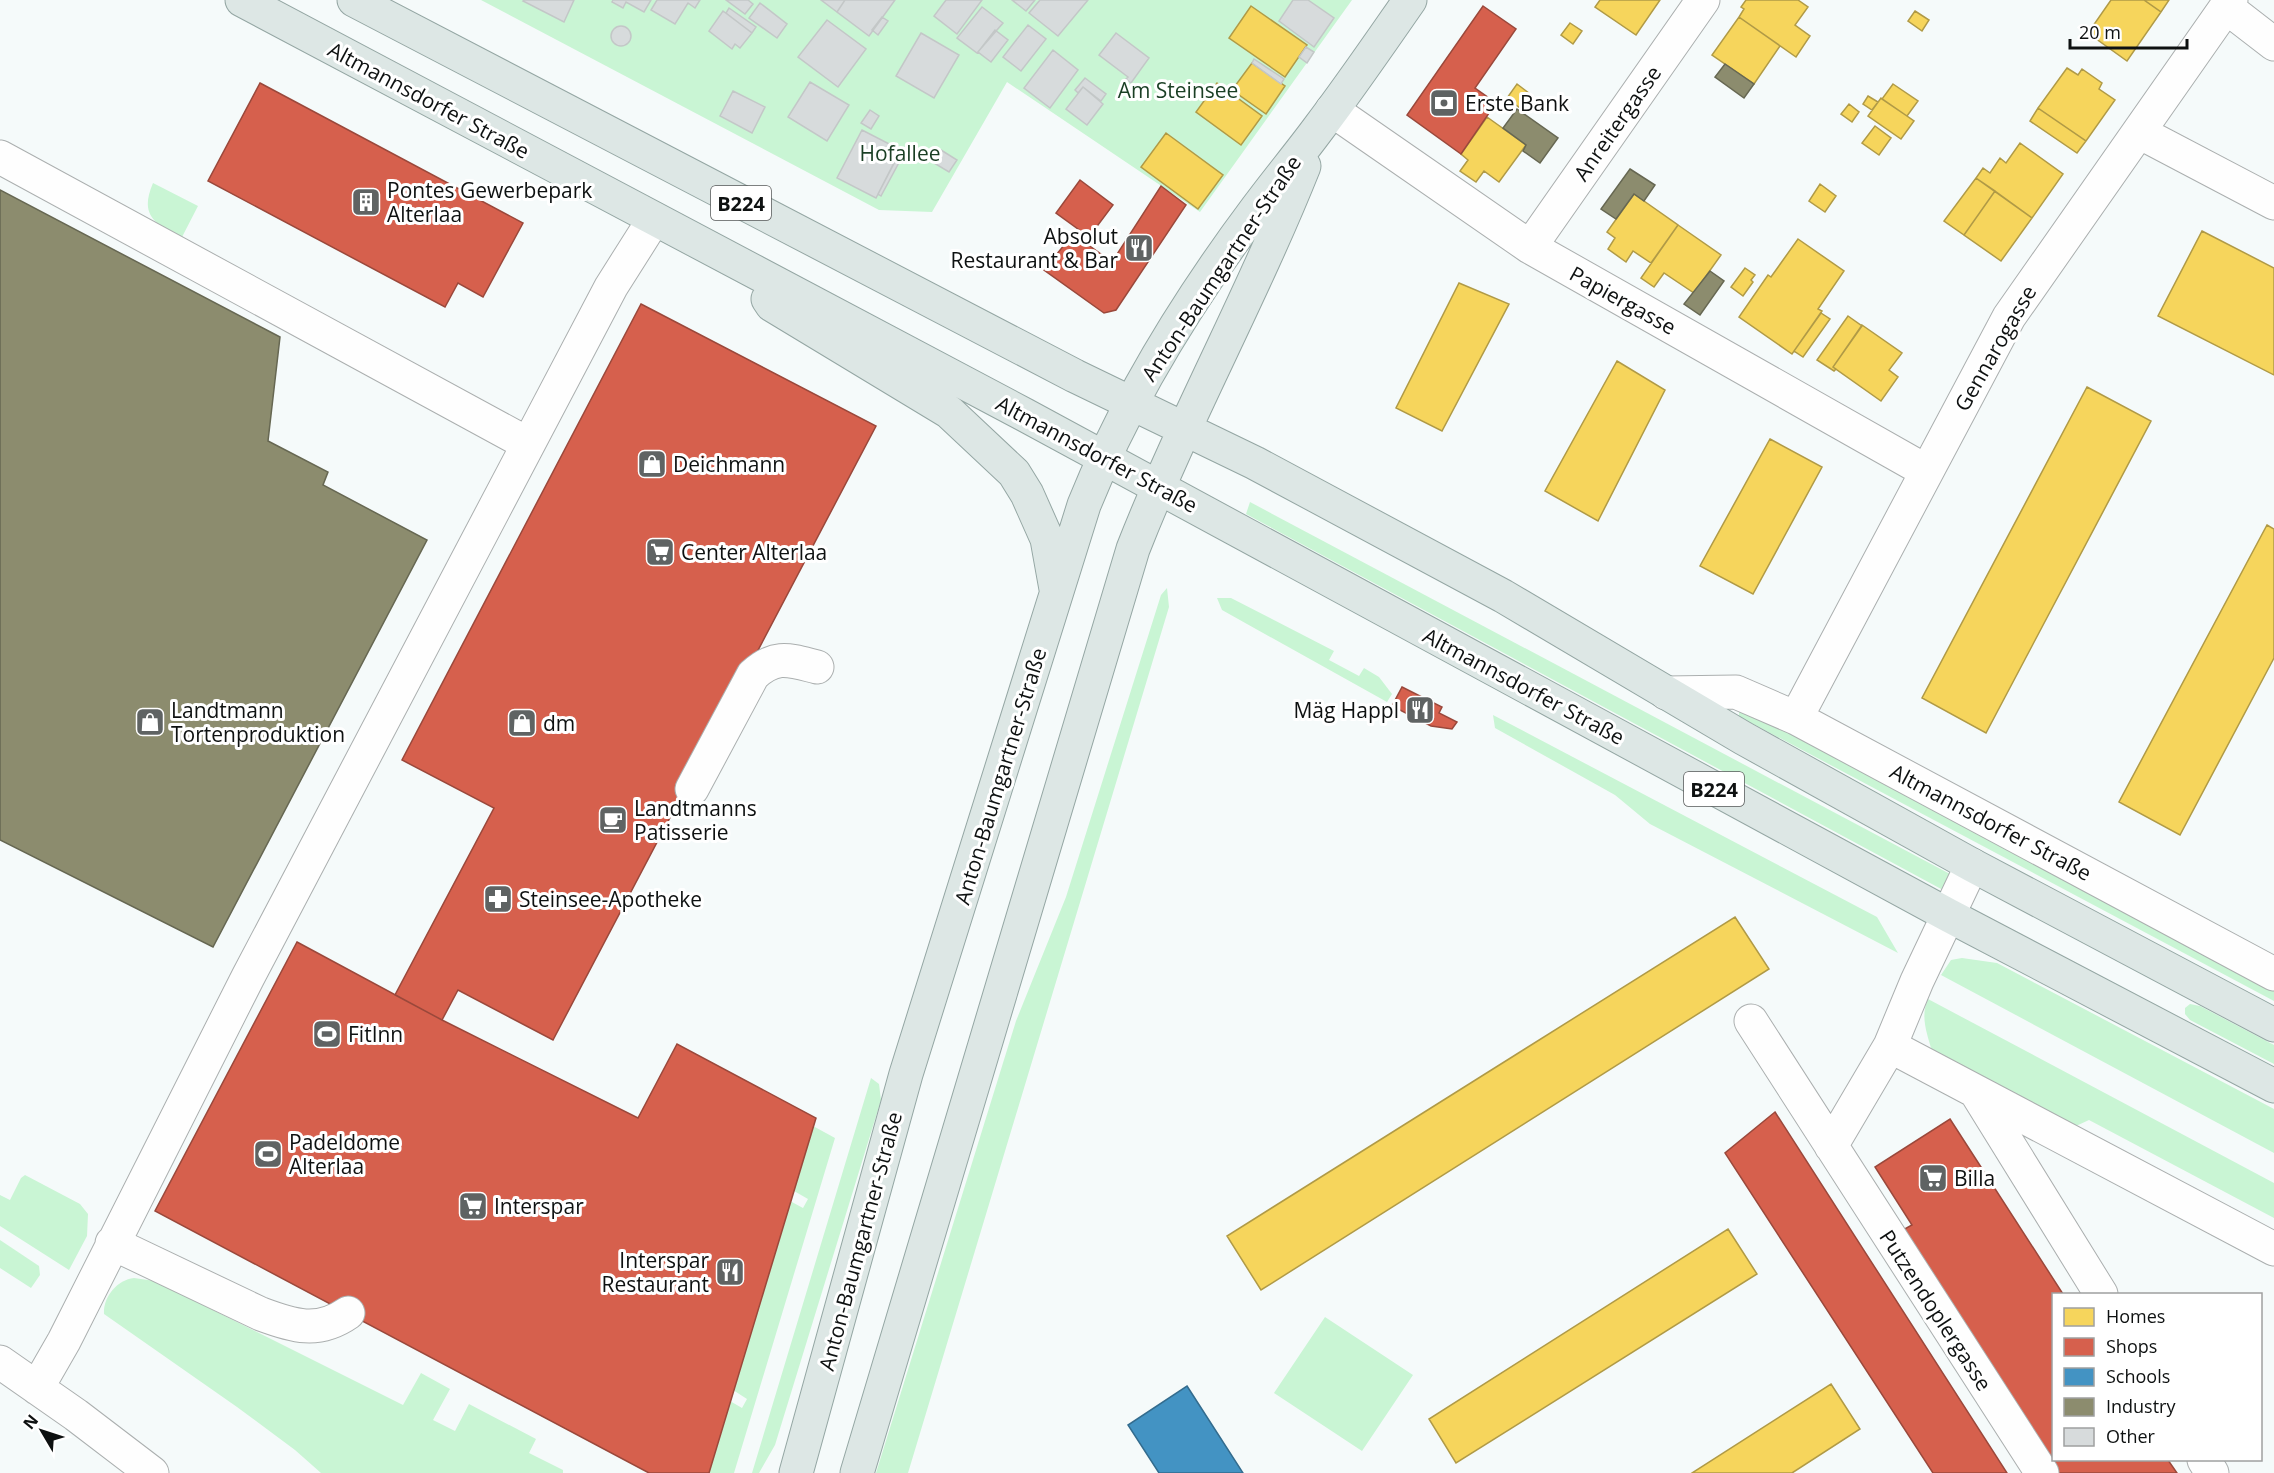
<svg xmlns="http://www.w3.org/2000/svg" width="2274" height="1473" font-family="'Open Sans',sans-serif">
<style>
.green{fill:#c9f5d4}
.homes{fill:#f6d55c;stroke:#b09a46;stroke-width:1.5}
.shops{fill:#d6604d;stroke:#9a483b;stroke-width:1.5}
.schools{fill:#4393c3;stroke:#336c8e;stroke-width:1.5}
.industry{fill:#8c8c6e;stroke:#666752;stroke-width:1.5}
.building{fill:#d7dbdc;stroke:#c3c7c7;stroke-width:1.5}
.lines{fill:none;stroke-linecap:round;stroke-linejoin:round}
.minor-casing{stroke:#abafaf;stroke-width:35}
.major-casing{stroke:#94a6a3;stroke-width:35}
.minor{stroke:#fefefe;stroke-width:33}
.major{stroke:#dde7e5;stroke-width:33}
.labels{text-anchor:middle;dominant-baseline:central;stroke-width:6;stroke-linejoin:round;paint-order:stroke}
.shield{fill:#fff;stroke:#565858;stroke-width:1.5}
.shield-label{font-size:20px;font-weight:bold;fill:#0e1111}
.park-label{font-size:21px;fill:#1a3f24;stroke:#fff}
.street-label{font-size:21px;fill:#0e1111;stroke:#fff}
.poi-label{font-size:21px;fill:#0e1111;stroke:#fff;text-anchor:start}
</style>
<rect width="100%" height="100%" fill="#f5fafa"/>
<path class="green" d="M481 0H1352L1200 212 1007 82 932 212 879 210Z
M153 183 198 206 181 239C155 223 139 216 153 183Z
M1250 502 1950 874 1943 890 1246 514Z
M1167 588 1169 607 908 1473H876L1016 1021 1066 897 1161 595Z
M1217 598H1231L1334 651 1329 660 1359 676 1364 668 1379 677 1392 694 1387 702 1222 610Z
M1742 709 1749 710 2274 989V1001L1744 719 1739 716V712Z
M1493 715 1877 917 1898 953 1650 824 1615 795 1495 728Z
M1962 958 1997 963 2274 1109V1153L1941 975 1951 960Z
M1928 999 2274 1183V1218L2089 1120 2076 1126 1932 1051C1927 1034 1920 1016 1928 999Z
M2190 1004 2200 1006 2274 1045V1064L2190 1020 2185 1014V1008Z
M871 1078 879 1084 881 1100 775 1445 759 1473H752Z
M813 1126 835 1138 734 1473H709L730 1401 742 1408 747 1399 733 1390 790 1201 803 1208 808 1199 794 1191Z
M25 1175 80 1204 88 1214 87 1236 69 1270 0 1226V1195L10 1200 21 1178Z
M0 1240 39 1266 40 1275 31 1288 0 1268Z
M134 1278 155 1281 403 1405 421 1373 450 1389 433 1420 455 1431 469 1404 536 1439 529 1453 563 1470V1473H321L295 1450 237 1407 104 1314C103 1297 117 1280 134 1278Z
M1325 1317 1413 1375 1362 1451 1274 1393Z"/>
<path class="homes" d="M1600 0H1660L1636 35 1595 7Z
M1746 0H1798L1808 7 1795 25 1810 36 1796 57 1739 17 1744 9 1741 7Z
M2111 0H2144L2161 12 2127 61 2088 33Z
M2144 0H2169L2161 12Z
M1251 6 1307 45 1285 77 1229 38Z
M1915 11 1929 20 1922 31 1908 21Z
M1739 17 1780 46 1754 84 1712 55Z
M1570 23 1582 31 1573 44 1561 35Z
M1252 63 1285 86 1266 114 1232 90Z
M2067 68 2078 75 2082 69 2102 83 2099 89 2115 100 2086 141 2038 108Z
M1217 83 1262 116 1241 145 1196 112Z
M1517 84 1530 94 1520 108 1507 98Z
M1893 84 1918 101 1907 116 1882 99Z
M1868 96 1878 102 1872 110 1863 104Z
M1881 98 1914 121 1901 139 1868 116Z
M1849 104 1859 112 1852 122 1841 114Z
M2038 108 2086 141 2077 153 2030 121Z
M1487 117 1526 145 1499 182 1484 171 1476 182 1460 171 1468 160 1461 154Z
M1875 126 1891 138 1879 155 1862 143Z
M1166 133 1223 175 1198 209 1141 167Z
M2020 143 2063 174 2032 218 1976 178 1983 168 1990 173 2000 158 2006 163Z
M1976 178 1995 191 1964 235 1944 221Z
M1820 184 1836 196 1825 212 1809 201Z
M1995 191 2032 218 2001 261 1964 235Z
M1634 194 1678 225 1651 263 1633 251 1626 262 1608 249 1615 238 1607 232Z
M1678 225 1721 255 1694 293 1664 273 1654 287 1641 278Z
M2202 231 2274 268V375L2158 316Z
M1798 239 1844 271 1818 309 1822 311 1792 354 1739 317 1768 275 1771 277Z
M1745 268 1755 275 1751 280 1753 282 1743 296 1731 287Z
M1459 283 1509 304 1442 431 1396 408Z
M1821 313 1830 319 1803 357 1794 351Z
M1848 316 1862 326 1833 367 1836 369 1834 371 1817 360Z
M1862 325 1902 353 1889 370 1898 377 1881 401 1833 367Z
M1617 361 1665 390 1598 521 1545 491Z
M2087 387 2151 421 1986 733 1922 698Z
M1770 439 1822 467 1753 594 1700 566Z
M2267 525 2274 529V658L2180 835 2119 802Z
M1735 917 1769 969 1261 1290 1227 1236Z
M1728 1229 1757 1274 1456 1463 1429 1419Z
M1831 1384 1860 1429 1792 1473H1692Z"/>
<path class="shops" d="M1483 6 1516 29 1475 88 1496 103 1461 154 1407 115Z
M260 83 523 223 483 297 458 283 445 307 208 181Z
M1080 180 1113 205 1089 237 1056 213Z
M1161 186 1186 205 1116 310 1104 313 1044 270 1073 234 1112 262Z
M641 304 876 426 553 1040 458 990 442 1020 395 995 494 808 402 760Z
M1402 687 1442 707 1439 713 1457 722 1452 729 1431 726 1392 706Z
M297 942 442 1020 638 1118 677 1044 816 1118 709 1473H649L155 1211Z
M1775 1112 2007 1473H1933L1725 1153Z
M1950 1119 2063 1294H2054V1460H2168L2177 1473H2056L1901 1231 1912 1225 1875 1167Z"/>
<path class="schools" d="M1187 1386 1243 1473H1159L1128 1425Z"/>
<path class="industry" d="M1725 64 1754 84 1744 98 1715 77Z
M1517 109 1558 138 1540 163 1523 151 1526 145 1503 128Z
M1630 169 1655 185 1644 201 1634 194 1616 219 1601 209Z
M0 190 280 337 268 441 328 472 323 485 427 540 213 947 0 840Z
M1710 271 1724 281 1700 315 1684 304Z"/>
<path class="building" d="M524 0H574L564 22 523 1Z
M613 0H651L644 12 626 2 623 8 612 2Z
M657 0H700L695 8 688 3 675 24 651 10Z
M726 0H748L753 4 745 14Z
M821 0H845L837 12Z
M845 0H895L869 36 837 12Z
M946 0H982L957 34 934 16Z
M1012 0H1035L1026 11Z
M1040 0H1088L1058 36 1029 13Z
M1293 0H1308L1334 18 1314 47 1279 21Z
M760 3 787 24 777 38 749 18Z
M982 7 1003 23 977 53 957 38Z
M729 8 756 27 752 33 726 13Z
M723 11 752 33 740 48 735 44 732 49 709 31Z
M882 17 888 21 878 35 872 30Z
M827 20 866 49 838 87 798 57Z
M1028 25 1046 39 1021 71 1003 57Z
M611 36a10 10 0 1 1 20 0a10 10 0 1 1-20 0Z
M995 30 1008 40 991 62 978 52Z
M921 33 959 55 934 98 896 76Z
M1116 33 1149 58 1131 83 1126 79 1128 77 1099 55Z
M1306 47 1314 52 1307 63 1299 57Z
M1053 50 1078 70 1050 108 1024 88Z
M1254 59 1284 79 1281 84 1252 63Z
M1085 78 1106 94 1101 101 1083 87 1078 93 1075 90Z
M810 82 849 105 827 141 788 117Z
M1083 87 1103 104 1087 125 1066 109Z
M733 91 765 107 752 133 720 116Z
M870 110 879 116 871 129 861 123Z
M862 130 901 150 876 198 837 178Z
M941 150 957 160 949 172 934 163Z
M899 153 903 155 881 196 878 194Z"/>
<g class="lines">
<g class="minor-casing">
<path id="minor" d="M2226 7 2274 44
M1332 110 1530 247 1926 471
M2139 132 2274 203
M0 157 528 444
M1530 247 1703 0
M1666 693 1736 692 1796 718 2274 974
M1796 718 2009 317 2231 0
M692 789 753 675C776 654 789 660 817 667
M1972 865 1917 981 1890 1046 2274 1249
M1751 1021 2042 1473
M1976 1092 2101 1294
M1831 1146 1890 1046
M112 1243 261 1314C293 1326 318 1334 348 1313
M0 1362 76 1415 152 1473
M37 1388 64 1341 248 977 611 287 654 219
M2204 1460 2212 1473"/>
</g>
<g class="major-casing">
<path id="major" d="M242 0 1025 415 1948 915 2274 1086
M354 0 1075 376 1255 463 1503 596 1743 738 1972 865 2274 1025
M768 299 772 305 949 412 1014 473 1027 494 1047 539 1056 589
M796 1473 906 1074 1084 505C1127 398 1188 300 1257 208 1277 181 1298 156 1318 129 1350 87 1380 43 1410 0
M857 1473 1133 549C1184 419 1252 296 1304 166"/>
</g>
<use href="#minor" class="minor"/>
<use href="#major" class="major"/>
</g>
<defs>
<g id="bank-square" transform="scale(1.5)"><rect x="-9" y="-9" width="18" height="18" rx="4" fill="#5f6363" stroke="#fff"/><path d="M-6-4H6V4H-6ZM0-2.3a2.3 2.3 0 1 0 0 4.6a2.3 2.3 0 1 0 0-4.6Z" fill="#fff"/></g>
<g id="building-square" transform="scale(1.5)"><rect x="-9" y="-9" width="18" height="18" rx="4" fill="#5f6363" stroke="#fff"/><path d="M-4-6H4V6H1V3H-1V6H-4ZM-2.5-4.3h1.7v1.8h-1.7ZM.8-4.3h1.7v1.8H.8ZM-2.5-1h1.7V.8h-1.7ZM.8-1h1.7V.8H.8Z" fill="#fff"/></g>
<g id="restaurant-square" transform="scale(1.5)"><rect x="-9" y="-9" width="18" height="18" rx="4" fill="#5f6363" stroke="#fff"/><path d="M-5-6h1v4h1v-4h1v4h1v-4h1v5L-1.5 .5V6h-2V.5L-5-1ZM5-6V6H3V1.5H1.5Q1.5-4 5-6Z" fill="#fff"/></g>
<g id="shop-square" transform="scale(1.5)"><rect x="-9" y="-9" width="18" height="18" rx="4" fill="#5f6363" stroke="#fff"/><path d="M-5-2.5h2.3a2.7 3.5 0 0 1 5.4 0H5L5.5 6h-11ZM-1.5-2.5h3a1.5 2.3 0 0 0-3 0Z" fill="#fff"/></g>
<g id="supermarket-square" transform="scale(1.5)"><rect x="-9" y="-9" width="18" height="18" rx="4" fill="#5f6363" stroke="#fff"/><path d="M-6-5.5h2.5l.6 2H6L4.5 2H-2.5L-4.4-4H-6ZM-1.5 3.2a1.3 1.3 0 1 0 .1 0ZM3 3.2a1.3 1.3 0 1 0 .1 0Z" fill="#fff"/></g>
<g id="cafe-square" transform="scale(1.5)"><rect x="-9" y="-9" width="18" height="18" rx="4" fill="#5f6363" stroke="#fff"/><path d="M-5.5-4.5H6V0H3Q3 3.5 0 3.5H-2.5Q-5.5 3.5-5.5 0ZM3-3.2v2h1.7v-2ZM-6 4.5H4V6H-6Z" fill="#fff"/></g>
<g id="pharmacy-square" transform="scale(1.5)"><rect x="-9" y="-9" width="18" height="18" rx="4" fill="#5f6363" stroke="#fff"/><path d="M-2-6h4v4h4v4h-4v4h-4v-4h-4v-4h4Z" fill="#fff"/></g>
<g id="stadium-square" transform="scale(1.5)"><rect x="-9" y="-9" width="18" height="18" rx="4" fill="#5f6363" stroke="#fff"/><path d="M0-5a6.5 5 0 1 0 0 10a6.5 5 0 1 0 0-10ZM-3.5-1.8h7v3.6h-7Z" fill="#fff"/></g>
</defs>
<g fill-rule="evenodd">
<use href="#bank-square" x="1444" y="103"/>
<use href="#building-square" x="366" y="202"/>
<use href="#restaurant-square" x="1139" y="248"/>
<use href="#shop-square" x="652" y="464"/>
<use href="#supermarket-square" x="660" y="552"/>
<use href="#restaurant-square" x="1420" y="710"/>
<use href="#shop-square" x="150" y="722"/>
<use href="#shop-square" x="522" y="723"/>
<use href="#cafe-square" x="613" y="820"/>
<use href="#pharmacy-square" x="498" y="899"/>
<use href="#stadium-square" x="327" y="1034"/>
<use href="#stadium-square" x="268" y="1154"/>
<use href="#supermarket-square" x="1933" y="1178"/>
<use href="#supermarket-square" x="473" y="1206"/>
<use href="#restaurant-square" x="730" y="1272"/>
</g>
<g class="labels">
<g class="shield">
<rect x="711" y="186" width="60" height="34" rx="4.5"/>
<rect x="1684" y="772" width="60" height="34" rx="4.5"/>
</g>
<g class="shield-label">
<text x="741" y="203">B224</text>
<text x="1714" y="789">B224</text>
</g>
<g class="park-label">
<text x="1178" y="90">Am Steinsee</text>
<text x="900" y="153">Hofallee</text>
</g>
<g class="street-label">
<text transform="translate(429 100) rotate(28)">Altmannsdorfer Straße</text>
<text transform="translate(1617 123) rotate(-55)">Anreitergasse</text>
<text transform="translate(1221 268) rotate(-56)">Anton-Baumgartner-Straße</text>
<text transform="translate(1623 300) rotate(29)">Papiergasse</text>
<text transform="translate(1995 348) rotate(-60)">Gennarogasse</text>
<text transform="translate(1097 454) rotate(28)">Altmannsdorfer Straße</text>
<text transform="translate(1524 686) rotate(28)">Altmannsdorfer Straße</text>
<text transform="translate(1000 776) rotate(-73)">Anton-Baumgartner-Straße</text>
<text transform="translate(1991 822) rotate(28)">Altmannsdorfer Straße</text>
<text transform="translate(860 1241) rotate(-75)">Anton-Baumgartner-Straße</text>
<text transform="translate(1936 1310) rotate(57)">Putzendoplergasse</text>
</g>
<g class="poi-label">
<text x="1465" y="103">Erste Bank</text>
<text x="387" y="190">Pontes Gewerbepark<tspan x="387" dy="24">Alterlaa</tspan></text>
<text x="1118" y="236" text-anchor="end">Absolut<tspan x="1118" dy="24">Restaurant &amp; Bar</tspan></text>
<text x="673" y="464">Deichmann</text>
<text x="681" y="552">Center Alterlaa</text>
<text x="171" y="710">Landtmann<tspan x="171" dy="24">Tortenproduktion</tspan></text>
<text x="1399" y="710" text-anchor="end">Mäg Happl</text>
<text x="543" y="723">dm</text>
<text x="634" y="808">Landtmanns<tspan x="634" dy="24">Patisserie</tspan></text>
<text x="519" y="899">Steinsee-Apotheke</text>
<text x="348" y="1034">FitInn</text>
<text x="289" y="1142">Padeldome<tspan x="289" dy="24">Alterlaa</tspan></text>
<text x="1954" y="1178">Billa</text>
<text x="494" y="1206">Interspar</text>
<text x="709" y="1260" text-anchor="end">Interspar<tspan x="709" dy="24">Restaurant</tspan></text>
</g>
</g>
<rect x="2052" y="1293" width="210" height="168" fill="#ffffff" stroke="#9fa0a0" stroke-width="1.5"/>
<rect x="2064" y="1308" width="30" height="18" fill="#f6d55c" stroke="#9fa0a0" stroke-width="1.5"/>
<text x="2106" y="1323" font-size="18" fill="#0e1111">Homes</text>
<rect x="2064" y="1338" width="30" height="18" fill="#d6604d" stroke="#9fa0a0" stroke-width="1.5"/>
<text x="2106" y="1353" font-size="18" fill="#0e1111">Shops</text>
<rect x="2064" y="1368" width="30" height="18" fill="#4393c3" stroke="#9fa0a0" stroke-width="1.5"/>
<text x="2106" y="1383" font-size="18" fill="#0e1111">Schools</text>
<rect x="2064" y="1398" width="30" height="18" fill="#8c8c6e" stroke="#9fa0a0" stroke-width="1.5"/>
<text x="2106" y="1413" font-size="18" fill="#0e1111">Industry</text>
<rect x="2064" y="1428" width="30" height="18" fill="#d7dbdc" stroke="#9fa0a0" stroke-width="1.5"/>
<text x="2106" y="1443" font-size="18" fill="#0e1111">Other</text>
<g transform="translate(42 1431) rotate(309)" stroke="#ffffff" stroke-width="4.5" paint-order="stroke">
<path d="M0-4.5L10 22L0 15L-10 22Z" fill="#0e1111"/>
<text y="-9" font-size="16" font-weight="bold" text-anchor="middle" fill="#0e1111">N</text>
</g>
<path d="M2070 39v9h117v-9" fill="none" stroke="#0e1111" stroke-width="3"/>
<text x="2079" y="39" font-size="18" fill="#0e1111" stroke="#ffffff" stroke-width="4.5" paint-order="stroke">20 m</text>
</svg>
